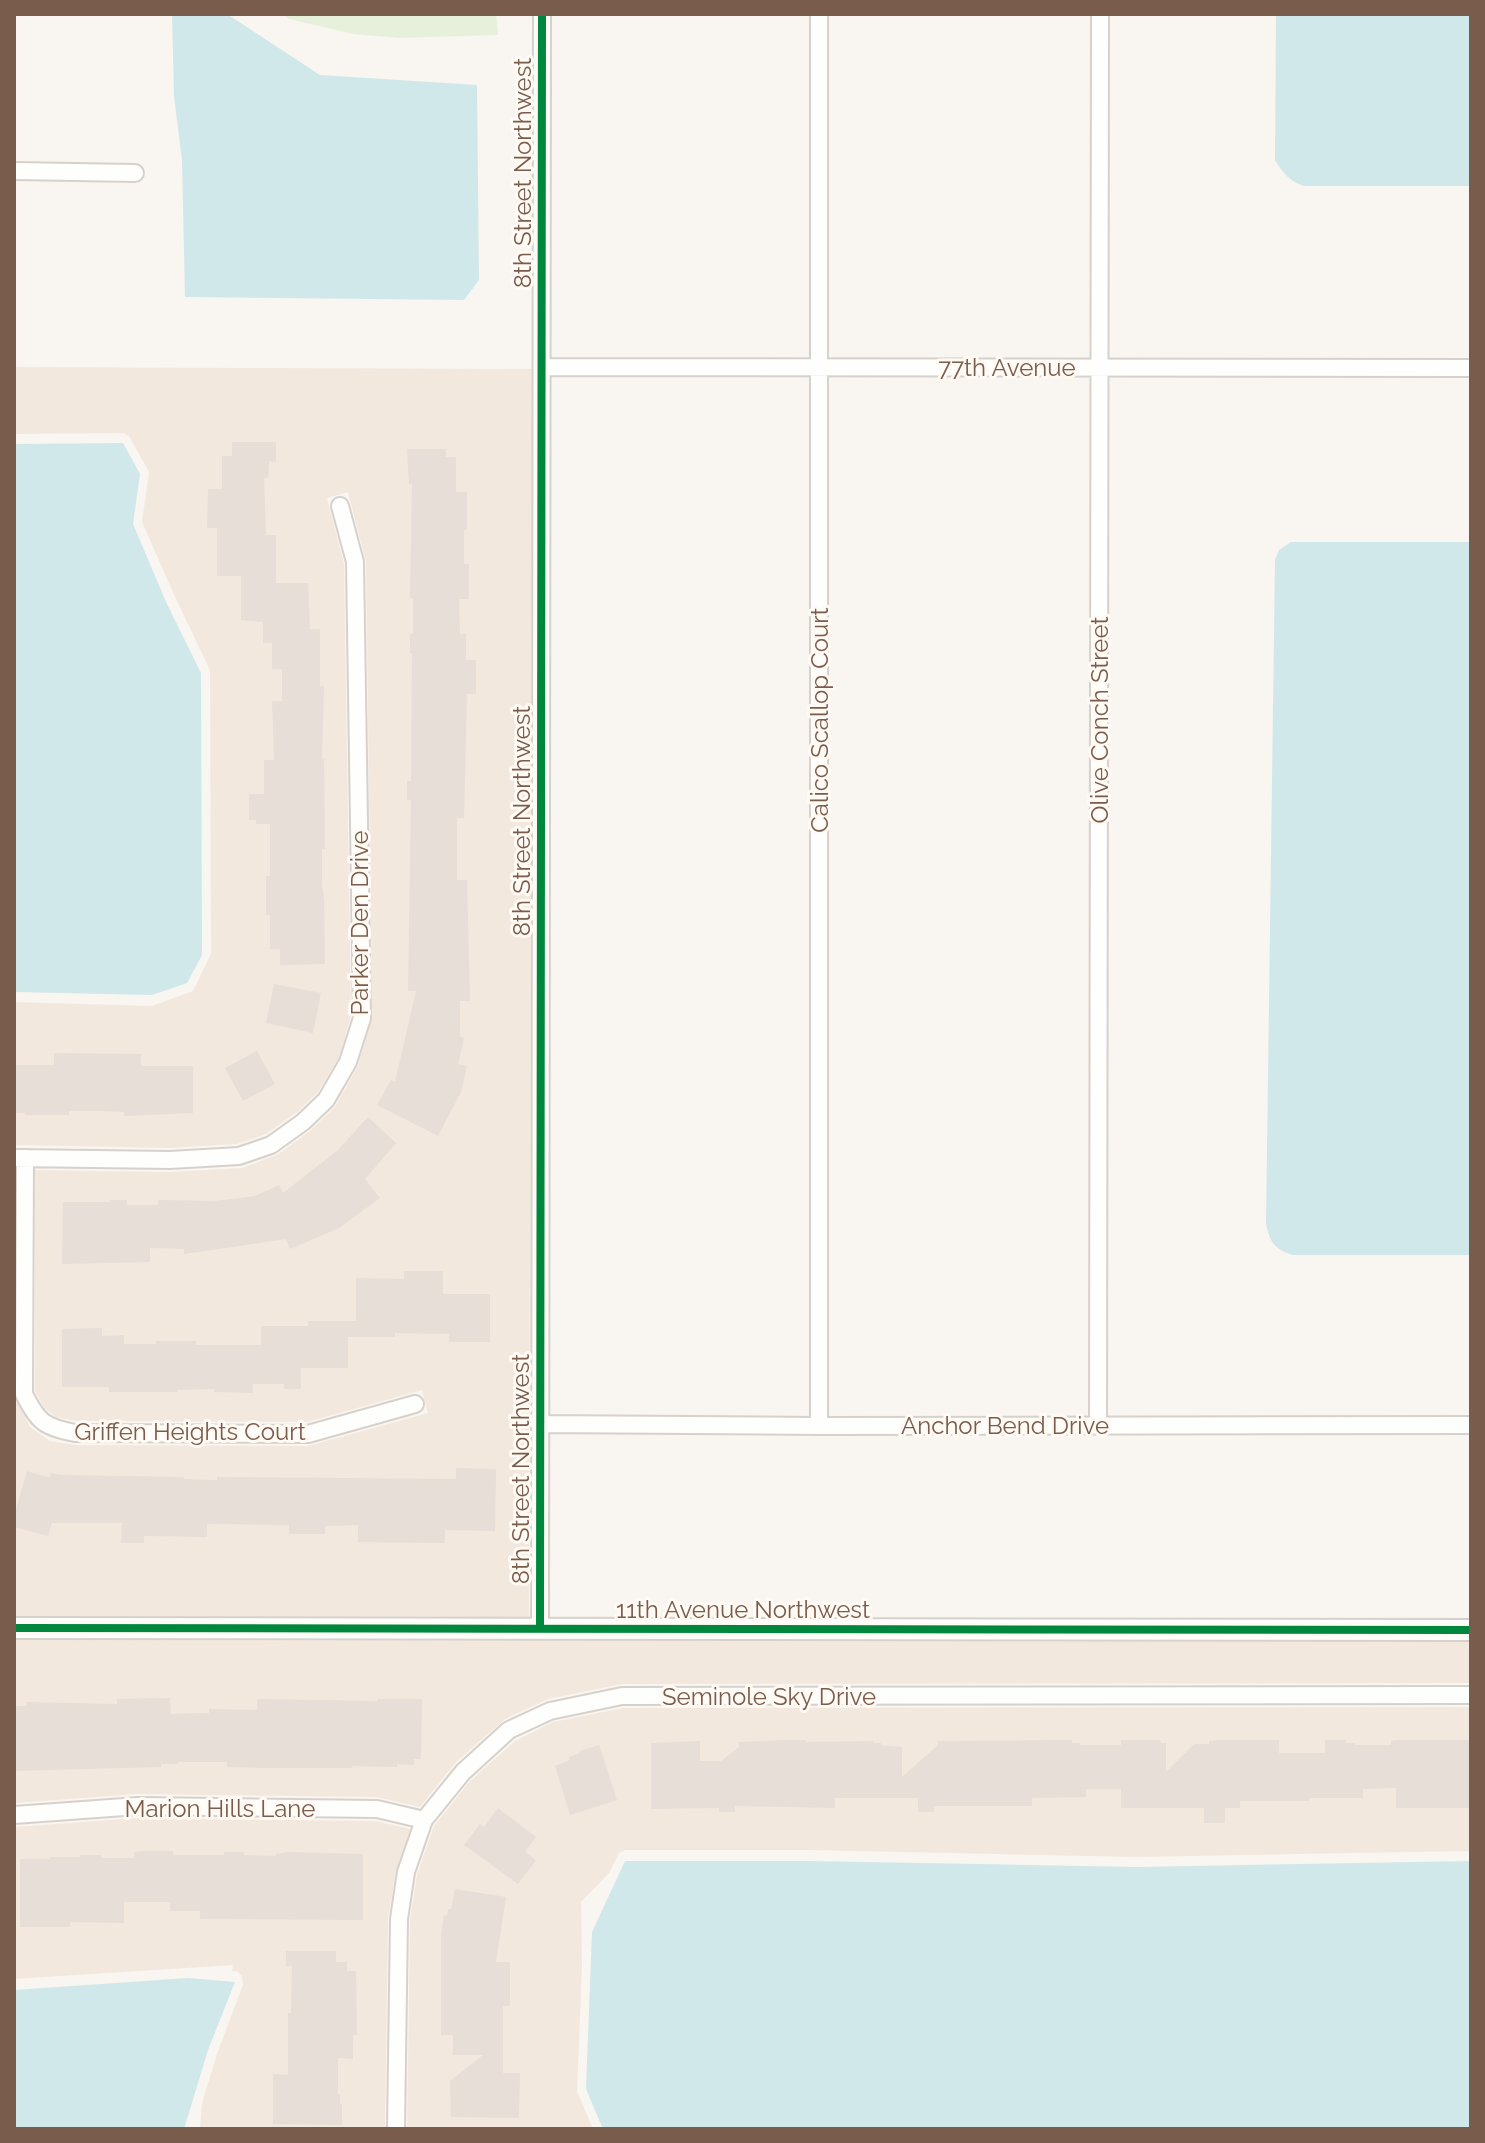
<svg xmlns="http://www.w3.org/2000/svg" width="1485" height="2143" font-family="Raleway,sans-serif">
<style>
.residential{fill:#f2e8de}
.green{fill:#e7f0db}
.water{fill:#d0e8ea}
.building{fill:#e6ded7}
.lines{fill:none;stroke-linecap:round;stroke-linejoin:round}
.minor-casing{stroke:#d7d1cb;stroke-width:20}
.tertiary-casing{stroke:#d7d1cb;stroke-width:24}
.minor{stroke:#fefefd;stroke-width:16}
.tertiary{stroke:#fefefd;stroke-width:20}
.cycleway-casing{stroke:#fffaf3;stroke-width:13}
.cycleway{stroke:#00873e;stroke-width:8}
.labels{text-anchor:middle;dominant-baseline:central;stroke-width:6;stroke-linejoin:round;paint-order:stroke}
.street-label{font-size:24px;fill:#7a5c4d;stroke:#fffaf3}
</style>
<rect width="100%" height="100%" fill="#f9f5f0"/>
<path class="residential" d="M14 367 532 369 529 1617 14 1616V1396L30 1427 50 1441 75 1445 308 1446 428 1413 422 1390 307 1422 76 1421 56 1417 44 1408 35 1391V1170L169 1172 242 1168 277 1155 310 1131 335 1107 358 1066 372 1018 366 562 348 492 327 498 344 564 351 1016 339 1057 318 1092 297 1112 266 1134 237 1144 169 1148 14 1145V1002L152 1006 193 991 211 954 210 670 176 599 142 522 149 472 129 436 123 433 14 434Z
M14 1640 1471 1642V1683L622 1684 548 1699 505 1719 456 1762 420 1807 377 1797 138 1794 14 1803Z
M1471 1707V1851L1137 1857 809 1850H625L619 1853 609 1873 581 1902 582 1965 577 2091 593 2129H407L410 1920 417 1875 431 1834 434 1826 470 1781 515 1741 553 1722 623 1708Z
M138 1818 376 1821 410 1829 396 1870 388 1918 385 2129H200L202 2103 217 2054 243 1985 242 1976 238 1972 232 1971 233 1965 14 1979V1827Z"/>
<path class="green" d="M284 14H496L498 35 399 38 353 34 289 19Z"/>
<path class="water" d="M172 14H227L320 75 477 85 479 280 464 300 185 297 182 160 174 96Z
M1276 14H1471V186H1304C1289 181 1283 173 1275 160Z
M123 443 140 474 133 524 167 604 201 673 202 955 187 983 152 995 14 992V444Z
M1291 542H1471V1255H1292C1275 1249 1270 1243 1266 1224L1275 560 1279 550Z
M625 1861H809L1137 1867 1471 1861V2129H603L586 2089 592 1932Z
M188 1978 235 1982 208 2050 184 2129H14V1990Z"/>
<path class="building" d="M232 442H276V462L269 461 268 478H264L266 535H276V583H308L310 629H320V686H324L322 759H324L325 849H322V886L324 900 325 964 280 965V949H270V915H266V876H270V824H256V820H249V794H264V760H274L272 701H282V669H272V643H263V622L241 620V576H217V528H207L208 489H222V456H232Z
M407 449H446V457H456V492H467V530H464V564H469V599H459L460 634H466V660H476V694H467L464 818H457V880H467L470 1001H460V1037L464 1038 458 1064 467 1066 461 1092 438 1136 377 1105 391 1080 395 1082 416 991H408L411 800H407V781H411L412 653H410V634H413V598H410L412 484H409Z
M274 984 321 993 313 1033 266 1023Z
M257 1051 275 1084 243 1101 225 1068Z
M54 1053 141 1054V1066H193V1113L124 1116V1112L101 1111H69V1115H25V1113H14V1065H54Z
M368 1117 396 1143 365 1179 380 1198 339 1228 290 1249 286 1239 184 1254V1249L150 1248V1262L62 1264 63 1202H110V1200H127V1205H158V1200L215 1201 255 1196 279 1185 283 1193 338 1150Z
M404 1271H443V1294H490V1342H449V1334L395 1333V1337H348V1368H301V1389H284V1384H253V1393L214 1392V1389L177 1390V1392H109V1387H62V1329L102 1328V1336L124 1335V1344H156V1341H196V1345H261V1326H308V1321H356V1278L404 1279Z
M456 1468 496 1469 495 1531 445 1530V1543L358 1542V1525L325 1526V1534H289V1525L207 1524V1537L144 1536V1543H121L122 1523H52L48 1536 14 1527V1516L27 1471 50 1478 51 1473 59 1475 184 1477V1479L217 1480V1477L456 1479Z
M170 1698 171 1714 209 1713V1709L257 1710V1699L377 1701V1699H422L421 1759H414V1765L397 1764V1767L353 1766 351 1768H262L227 1767V1762H178V1764H161V1767L14 1771V1706H27V1702L117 1704V1699Z
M786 1740H806V1742L873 1741V1743H881V1745L902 1747V1777L938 1745V1741L1072 1740V1743H1080V1745H1121V1740H1159L1162 1743H1166V1772L1194 1744H1209V1741L1219 1740H1279V1753H1325V1740H1346V1743H1355V1745H1391V1741L1396 1740H1471V1808H1396V1788L1363 1789V1798H1309V1801H1240V1808H1225V1823H1204V1808H1121V1789H1086V1797L1032 1798V1806H934V1812H918V1798H835V1808L735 1806V1812H719V1808L651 1809V1743L700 1741V1761H721L739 1747V1742Z
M599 1745 617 1800 570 1815 555 1766 570 1760 569 1757 580 1753V1751Z
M498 1808 536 1837 525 1852 536 1860 518 1884 464 1845 480 1824 484 1827Z
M143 1851H173V1855H224V1852H244V1855L276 1856V1854L287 1852 363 1854V1920L200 1919V1911H170V1902H124V1923L70 1922V1927H20V1859H50V1857H80V1855H101V1858H134V1852Z
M455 1889 506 1897 496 1962H510V2006H503V2073H520L519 2118 451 2117 450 2081 483 2055H453V2035H441V1936L444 1915 447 1916 448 1909H451Z
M286 1951H336V1962H347V1971H356L357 2035H353V2059L338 2058V2094H340V2104H342V2125L273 2124V2074L288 2075V2013H291L292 1966H286Z"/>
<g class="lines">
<g class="minor-casing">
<path id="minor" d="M819 14V1426
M14 171 135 173
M543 367C852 366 1162 369 1471 368
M14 1158 170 1160 239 1156 271 1145 303 1122 326 1100 348 1062 362 1018 355 562 340 506
M25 1158 24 1394C38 1422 44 1427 75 1433L308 1434 415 1404
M539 1424 819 1426 1471 1425
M1098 1425 1100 14
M540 1628 542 14
M14 1815 138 1806 377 1809 424 1820
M396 2129 399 1919 406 1872 424 1820 463 1772 509 1730 550 1711 622 1696 1471 1695"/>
</g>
<g class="tertiary-casing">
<path id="tertiary" d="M14 1628 1471 1630"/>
</g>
<use href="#minor" class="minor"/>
<use href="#tertiary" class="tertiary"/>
<g class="cycleway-casing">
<path id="cycleway" d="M14 1628 1471 1630
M540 1628 542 14"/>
</g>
<use href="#cycleway" class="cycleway"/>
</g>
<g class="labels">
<g class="street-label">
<text transform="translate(522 173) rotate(-90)">8th Street Northwest</text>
<text x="1007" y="367">77th Avenue</text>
<text transform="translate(819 720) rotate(-90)">Calico Scallop Court</text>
<text transform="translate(1099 720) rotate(-90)">Olive Conch Street</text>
<text transform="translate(521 821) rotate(-90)">8th Street Northwest</text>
<text transform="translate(359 923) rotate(-90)">Parker Den Drive</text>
<text x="1005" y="1425">Anchor Bend Drive</text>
<text x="190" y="1431">Griffen Heights Court</text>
<text transform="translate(520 1469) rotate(-90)">8th Street Northwest</text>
<text x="743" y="1609">11th Avenue Northwest</text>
<text x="769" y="1696">Seminole Sky Drive</text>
<text x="220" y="1808">Marion Hills Lane</text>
</g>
</g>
<rect width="1485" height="2143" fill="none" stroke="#7a5c4d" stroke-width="32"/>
</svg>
